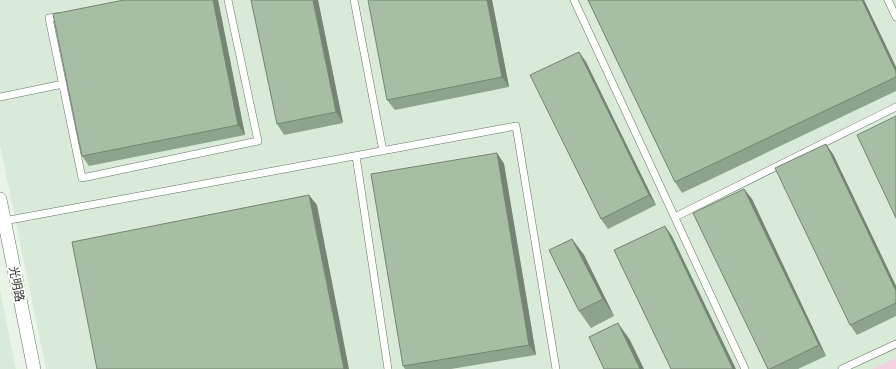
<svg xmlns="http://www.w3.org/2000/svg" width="896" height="369" font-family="Quicksand,'Noto Sans SC',sans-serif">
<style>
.built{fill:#daead9}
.green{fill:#f5d0de}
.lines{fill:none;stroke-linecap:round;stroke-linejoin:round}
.service-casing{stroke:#687167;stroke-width:8}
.minor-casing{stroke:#687167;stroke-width:14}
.service{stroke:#fff;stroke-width:7}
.minor{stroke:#fff;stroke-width:13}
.wall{fill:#8ea38d}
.shaded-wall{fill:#748573}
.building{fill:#a5bea4;stroke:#748573}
.labels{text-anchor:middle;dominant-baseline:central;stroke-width:4;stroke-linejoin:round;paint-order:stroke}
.street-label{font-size:12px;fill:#353935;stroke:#fdfffc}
</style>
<rect width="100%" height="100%" fill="#eaf4e9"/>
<path class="built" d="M0 0H896V369H46L0 145Z
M0 290 16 369H0Z"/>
<path class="green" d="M896 358V369H872Z"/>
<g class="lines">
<g class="service-casing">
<path id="service" d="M354 0 383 151
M574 0 745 369
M888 0 896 17
M61 16 49 18 82 178 258 141 228 0
M0 97 63 84
M356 156 388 369
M675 217 896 107
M4 221 516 126 556 369
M842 369 896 344"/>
</g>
<g class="minor-casing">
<path id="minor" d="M0 199 34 369"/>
</g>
<use href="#service" class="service"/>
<use href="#minor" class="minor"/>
</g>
<path class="wall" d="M218 0 245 135 89 166 82 156Z
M251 0H318L343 123 284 135 277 124Z
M492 0 509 87 395 110 387 100Z
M588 0H864L896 67V91L682 193 675 182Z
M579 52 586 62 656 205 608 229 601 219Z
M497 153 504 164 536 355 451 369H405L403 366Z
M833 154 896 286V316L857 335 850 325Z
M744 189 752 199 826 356 798 369H768Z
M572 239 584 255 614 316 591 328 579 311Z"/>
<path class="shaded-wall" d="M213 0H218L245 135 238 125Z
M313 0H318L343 123 336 112Z
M487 0H492L509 87 502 77Z
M862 0H864L896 67V72Z
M579 52 586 62 656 205 649 195Z
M826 144 833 154 896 286V291Z
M497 153 504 164 536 355 529 345Z
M744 189 752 199 826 356 819 345Z
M309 195 317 205 349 369H344Z
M665 226 672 236 736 369H733Z
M572 239 584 255 614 316 603 299Z
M618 323 630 340 644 369H640Z"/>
<path class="building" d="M124 0H213L238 125 82 156 53 14Z
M251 0H313L336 112 277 124Z
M368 0H487L502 77 387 100Z
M588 0H862L896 72V77L675 182Z
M579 52 649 195 601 219 530 75Z
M896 116V218L857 135Z
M826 144 896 291V303L850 325 775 168Z
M497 153 529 345 403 366 371 174Z
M744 189 819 345 770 369H768L693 213Z
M309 195 344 369H97L72 242Z
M665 226 733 369H671L614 250Z
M572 239 603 299 579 311 549 250Z
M618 323 640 369H604L589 337Z"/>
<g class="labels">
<g class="street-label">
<text transform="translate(17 284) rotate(79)">光明路</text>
</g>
</g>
</svg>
